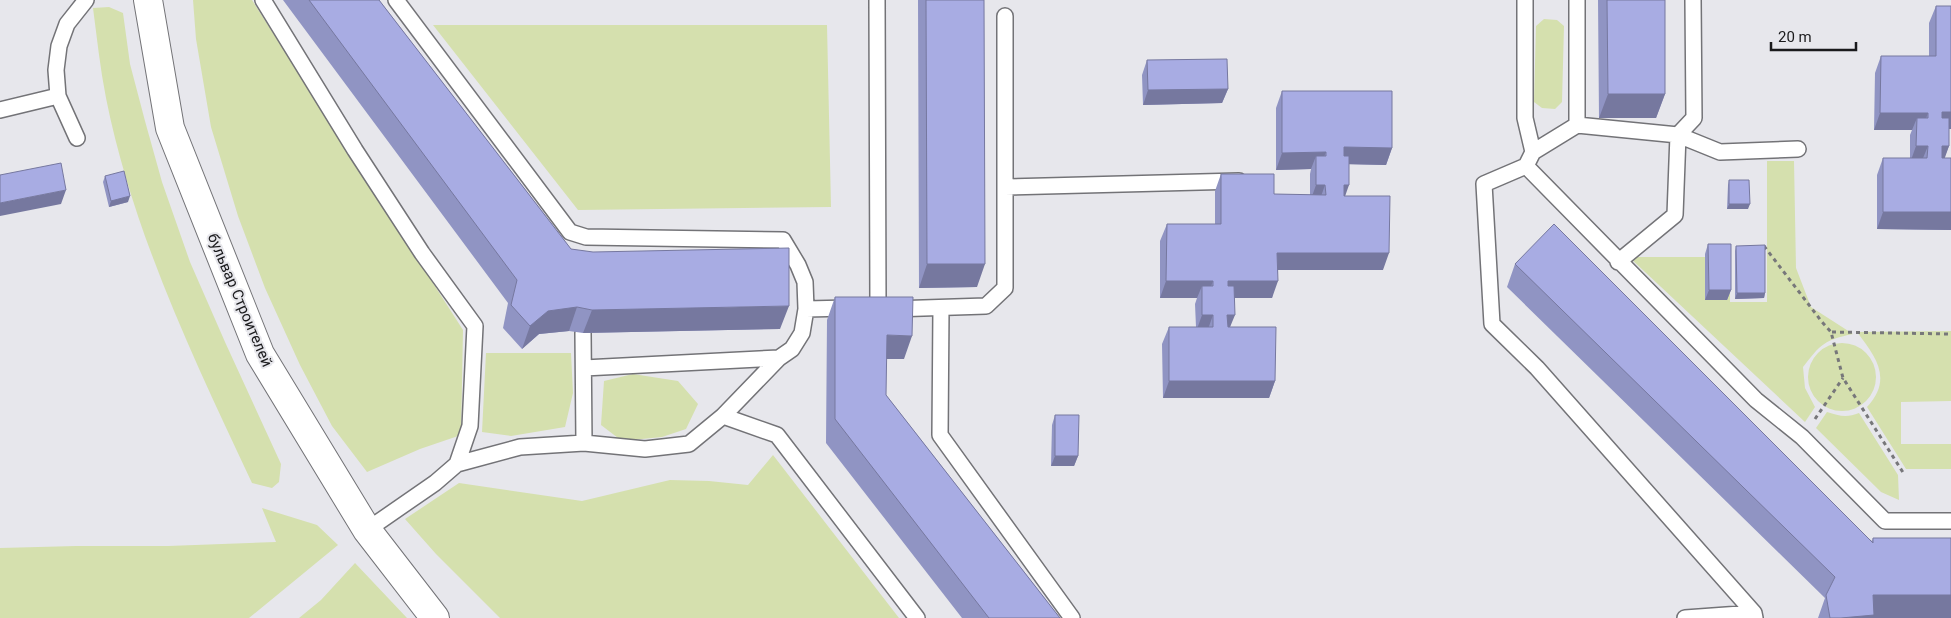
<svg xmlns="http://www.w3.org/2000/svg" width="1951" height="618" font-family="Roboto,sans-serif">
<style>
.green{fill:#d5e0ae}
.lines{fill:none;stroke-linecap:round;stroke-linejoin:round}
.service-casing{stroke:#737377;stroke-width:18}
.tertiary-casing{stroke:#737377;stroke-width:30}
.path{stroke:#77777a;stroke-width:3;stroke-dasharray:4 4;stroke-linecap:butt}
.service{stroke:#fff;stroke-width:15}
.tertiary{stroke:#fff;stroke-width:28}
.wall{fill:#9094c3}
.shaded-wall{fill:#76789f}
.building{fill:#a8ace3;stroke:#76789f}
.labels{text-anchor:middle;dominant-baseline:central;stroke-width:4;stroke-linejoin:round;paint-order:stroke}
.street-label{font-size:15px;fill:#1a1a1c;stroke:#e7e7ec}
</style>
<rect width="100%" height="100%" fill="#e7e7ec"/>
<path class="green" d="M193 0H252L463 330 461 435 420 449 367 472 332 426 300 365 265 288 238 216 211 127 196 39Z
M109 7 123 13 130 64 145 121 162 182 190 262 225 342 281 464 279 482 272 488 252 483C194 359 133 233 106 98 100 68 97 38 93 8Z
M1544 19 1557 20 1564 26 1562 102 1555 109 1542 108 1534 102 1536 26Z
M433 25H827L831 207 578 210Z
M1767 161H1794L1796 268 1811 307 1853 334C1824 340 1821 344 1803 367L1805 388 1815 407 1805 422 1629 257H1730V302H1767Z
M1951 331V401L1901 402V444H1951V469H1906L1867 407C1893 379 1876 357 1857 332Z
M1808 377a34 34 0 1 1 68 0a34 34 0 1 1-68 0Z
M486 353H571L573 393 565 427 511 436 482 432Z
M633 374 678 381 698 404 686 429 662 437 622 441 601 425 604 381Z
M1827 412C1839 416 1847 418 1859 413L1898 475 1899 500 1881 492 1816 428Z
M773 455 899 618H500L436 554 405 519 459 483 582 501 670 480 709 481 748 485Z
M262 508 317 525 338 545 249 618H0V548L76 546H168L276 542Z
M355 563 407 618H299L321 600Z"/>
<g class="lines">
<g class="service-casing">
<path id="service" d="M263 0 355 150 422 253 475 326 470 426 457 464 435 483 367 530
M396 0 570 232 586 237 783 240 798 265 805 282 806 309 802 333 792 349 779 358 723 416
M877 0 878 308
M1525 0V118L1533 152 1526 166 1756 400 1802 437 1885 521H1951
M0 110 58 96
M1577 125 1678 135 1694 118 1693 0
M77 138 58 96 56 70 59 46 67 24 86 0
M1533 152 1577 125V0
M1526 166 1484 184 1492 324 1537 368 1754 613
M1005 187 1239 181
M1618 262 1675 215 1678 135 1720 152 1798 149
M941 308 940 435 1072 618
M806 309 849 308
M892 309 986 306 1005 288V16
M583 333 584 443 645 449 689 444 723 416 777 435 917 618
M584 368 779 358
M457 464 520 447 584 443
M1685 618 1754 613 1755 618"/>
</g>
<g class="tertiary-casing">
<path id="tertiary" d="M148 0 170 128 260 354 367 530 435 618"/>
</g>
<path class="path" d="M1764 246 1822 322 1831 332 1843 378 1904 474
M1832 332 1951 334
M1815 419 1843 378"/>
<use href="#service" class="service"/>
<use href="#tertiary" class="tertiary"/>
</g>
<path class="wall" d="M283 0H379L571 249 780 329 583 333 569 331 539 334 522 349 503 328 508 303Z
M918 0H984L977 287 919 288Z
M1598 0H1665V94L1656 118H1599Z
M1936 6 1951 129H1949V146L1944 158H1951V230L1877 229V175L1883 158H1910V135L1912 130H1874L1875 73 1881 56H1929V23Z
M1147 60 1228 89 1222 103 1143 105 1142 75Z
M1282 91 1392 148 1386 165 1349 164 1345 196 1383 270H1278L1272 298H1234L1230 327 1275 381 1269 398H1163L1162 344 1169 327H1196L1195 304 1197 298H1160V241L1167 224H1215V191L1221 174 1274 194 1310 195V174L1311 169 1276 170V108Z
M105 176 128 202 109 207 103 182Z
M1729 180 1748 209H1727L1728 185Z
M1708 244 1731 290 1727 300H1705V254Z
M1736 246 1765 293 1764 298 1735 299V251Z
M1515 264 1872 541 1873 538 1951 618H1818L1825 598 1507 287Z
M835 297 904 359H886V395L1060 618H962L826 443 827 320Z
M1055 415 1078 456 1074 466H1051L1052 425Z"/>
<path class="shaded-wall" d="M1228 89 1222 103 1143 105 1148 90Z
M1608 94H1665L1656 118H1599Z
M1942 112H1951V129H1936Z
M1880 113H1928L1922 130 1917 118 1912 130H1874Z
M1916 146H1928L1921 163H1910Z
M1942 146H1949L1943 163 1936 164Z
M1344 147 1392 148 1386 165 1338 164Z
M1326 152 1319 169 1316 156 1311 169 1276 170 1282 153Z
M1316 185H1325L1319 202H1310Z
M1344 185H1349L1343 202Z
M66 190 61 204 0 216V203Z
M130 196 128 202 109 207 111 201Z
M1729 204H1750L1748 209H1727Z
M1883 212H1951V230L1877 229Z
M1277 253H1389L1383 270H1271Z
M927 264H985L977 287 919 288Z
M1166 281H1213L1207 298 1202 286 1197 298H1160Z
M1228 281H1278L1272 298H1221Z
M1709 290H1731L1727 300H1705Z
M1737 293H1765L1764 298 1735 299Z
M789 306 780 329 583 333 592 310Z
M577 307 569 331 539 334 522 349 530 326 548 311Z
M1202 315H1213L1207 332H1196Z
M1227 315H1235L1228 332H1221Z
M887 335 912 336 904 359H878Z
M1169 381H1275L1269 398H1163Z
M1055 456H1078L1074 466H1051Z
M1873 595H1951V618H1841Z"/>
<path class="building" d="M309 0H379L571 249 593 252 789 248V306L592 310 577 307 548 311 530 326 511 305 517 280Z
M926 0H984L985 264H927Z
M1607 0H1665V94H1608Z
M1936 6H1951V112H1942V118H1949V146H1942V158H1951V212H1883V158H1927L1928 146H1916L1917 118H1928V113H1880L1881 56H1936Z
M1227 59 1228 89 1148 90 1147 60Z
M1282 91H1392V148L1344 147V156H1349V185H1344V196H1390L1389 253H1277L1278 281H1228V286H1234L1235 315H1227L1228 327H1276L1275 381H1169V327H1213V315H1202V286H1213V281H1166L1167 224H1221V174H1274V194L1326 195 1325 185H1316V156H1326V152L1282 153Z
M61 163 66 190 0 203V175Z
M124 171 130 196 111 201 105 176Z
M1729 180H1749L1750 204H1729Z
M1554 224 1873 543V538H1951V595H1873L1874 615 1841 618H1830L1826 595 1835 577 1515 264Z
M1708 244H1731V290H1709Z
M1765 245V293H1737L1736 246Z
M835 297H913L912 336 887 335 886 395 1060 618H989L835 419Z
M1055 415H1079L1078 456H1055Z"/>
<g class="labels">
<g class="street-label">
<text transform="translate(240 300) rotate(67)">бульвар Строителей</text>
</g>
</g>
<path d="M1771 42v8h85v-8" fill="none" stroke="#1a1a1c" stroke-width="2.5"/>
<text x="1778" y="42" font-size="15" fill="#1a1a1c" stroke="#e7e7ec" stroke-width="4" paint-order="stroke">20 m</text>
</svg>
